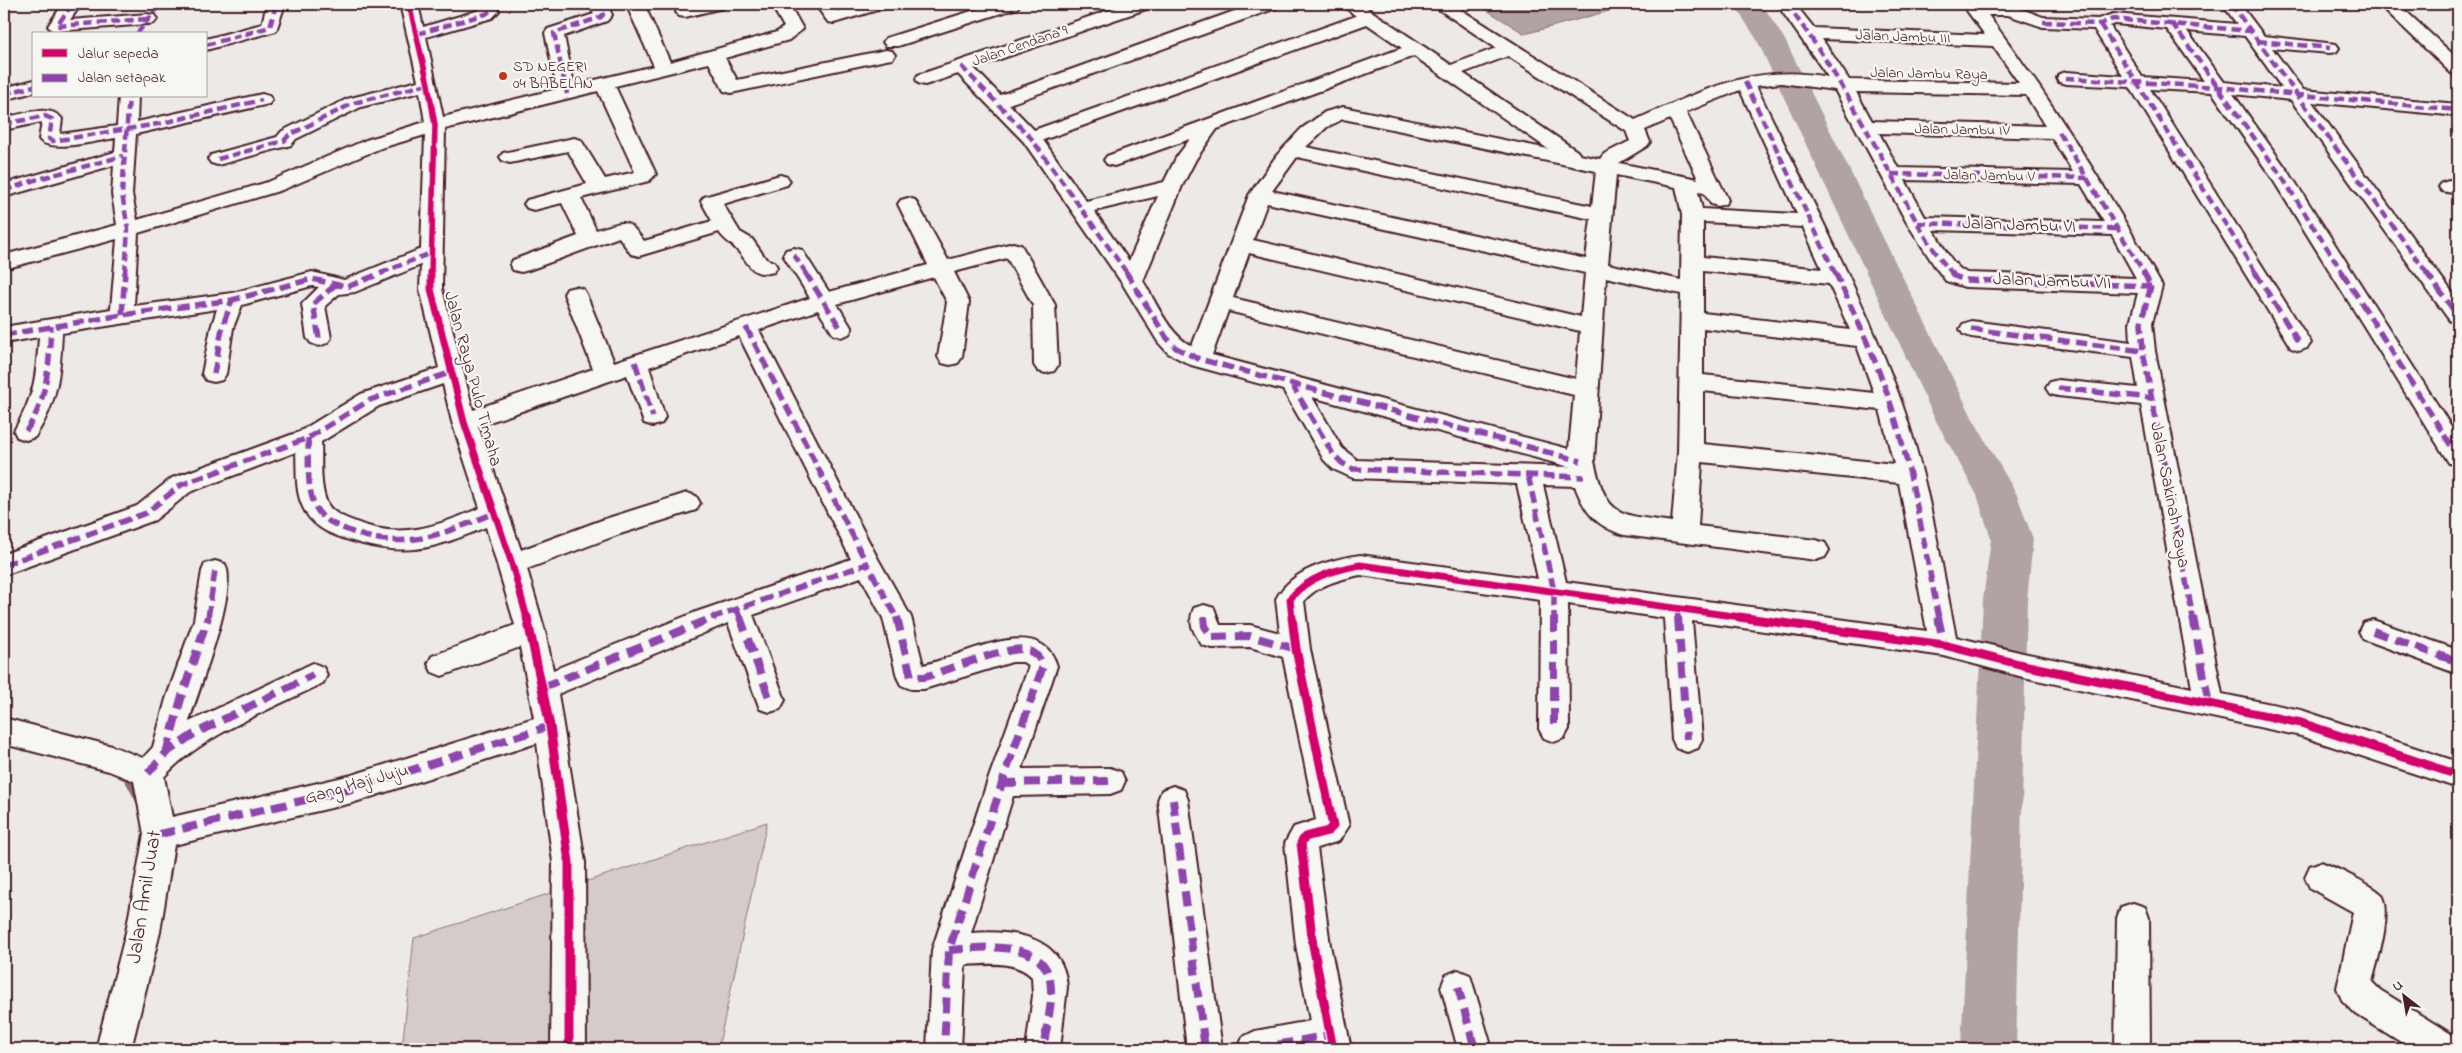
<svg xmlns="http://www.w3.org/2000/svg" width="2462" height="1053" font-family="'Indie Flower',sans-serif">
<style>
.green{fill:#d4cbca;stroke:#8f757a}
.water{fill:#b1a2a3;stroke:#886e73}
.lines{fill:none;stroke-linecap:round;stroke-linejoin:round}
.stream{stroke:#886e73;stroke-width:8}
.river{fill:#b1a2a3;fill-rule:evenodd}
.minor-casing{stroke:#4a1f2b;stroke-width:4}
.minor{fill:#f6f6f2;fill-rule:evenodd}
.quiet-far2{stroke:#8e44ad;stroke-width:4.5;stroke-dasharray:9 4.5;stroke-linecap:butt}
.quiet-far1{stroke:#8e44ad;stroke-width:5.5;stroke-dasharray:12 5.5;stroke-linecap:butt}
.quiet{stroke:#8e44ad;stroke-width:8;stroke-dasharray:15 8;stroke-linecap:butt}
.cycleway-far2-casing{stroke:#f6f6f2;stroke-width:8}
.cycleway-far1-casing{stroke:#f6f6f2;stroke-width:10}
.cycleway-casing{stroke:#f6f6f2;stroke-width:12}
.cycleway-far2{stroke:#d6006c;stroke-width:5.5}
.cycleway-far1{stroke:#d6006c;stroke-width:7}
.cycleway{stroke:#d6006c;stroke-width:9}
.poi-dot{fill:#c8321e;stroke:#f6f6f2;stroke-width:2}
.labels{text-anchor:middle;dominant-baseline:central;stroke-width:4.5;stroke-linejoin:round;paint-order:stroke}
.far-street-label{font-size:15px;fill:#4a1f2b;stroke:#f6f6f2}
.far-poi-label{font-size:15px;fill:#4a1f2b;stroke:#f6f6f2;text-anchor:start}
.street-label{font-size:18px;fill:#4a1f2b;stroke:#f6f6f2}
.near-street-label{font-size:21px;fill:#4a1f2b;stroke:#f6f6f2}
</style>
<rect width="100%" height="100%" fill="#ece9e6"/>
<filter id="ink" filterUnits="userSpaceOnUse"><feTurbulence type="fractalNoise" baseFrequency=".02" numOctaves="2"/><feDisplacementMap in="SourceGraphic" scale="10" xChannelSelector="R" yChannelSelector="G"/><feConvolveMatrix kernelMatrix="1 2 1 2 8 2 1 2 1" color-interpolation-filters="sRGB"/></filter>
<g filter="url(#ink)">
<path class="green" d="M767 822 718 1049H582V1044L569 1049H402L414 938Z"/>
<path class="water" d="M1477 4H1624L1616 9 1525 34Z"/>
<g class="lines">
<path class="stream" d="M120 774 128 778 141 803"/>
<path class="river" d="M1734 4H1762L1785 40 1973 419 2017 495 2033 539 2027 600 2016 1049H1961L1983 600 1991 539 1977 495 1935 419 1757 40Z"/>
<g class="minor-casing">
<path id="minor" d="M63 4H81L70 20 148 14 154 15 157 19 154 23 148 24 57 31 51 30 48 26Z
M267 4H285L276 31 206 50V39L262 24Z
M400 4H418L423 27 480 10 478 4H496L499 11 492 18 426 37 443 117 557 89 545 33 548 29 594 14 589 4H607L612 15 607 21 564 36 574 85 654 66 626 4H644L670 62 777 32 784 27 771 4H789L803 29 789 40 725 58 737 80 886 50 892 51 895 55 892 59 886 60 731 93 724 91 709 63 615 86 656 174 649 181 581 198 596 230C625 222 625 216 644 241L712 221 701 201 704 197 780 175 787 177 790 181 787 185 723 204 740 232 752 239 766 259 774 262 777 267 774 272C750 278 750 262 736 249 730 242 724 240 719 232L639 256 631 254 619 237 529 270 521 272 513 270 510 265 513 260 578 236 562 203 534 210 527 208 524 204 527 200 587 184 568 151 510 163 503 161 500 157 503 153 574 138 581 140 605 179 635 172 598 91 445 129 442 289 473 410 593 369 564 294 567 289 575 287 583 289 586 294 614 362 810 298 783 255 786 250 794 248 802 250 829 292 928 265 898 204 901 200 908 198 915 200 948 260 1013 243 1021 245 1024 250 1055 305 1058 365 1054 371 1046 373 1038 371 1034 365 1033 305 1007 258 954 272 969 302 962 357 958 363 950 365 942 363 938 357 947 302 934 277 837 304 852 329 849 334 841 337 833 334 818 310 759 330 878 559 911 617 923 665C959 658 1041 610 1057 666L1022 769 1110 768 1121 772 1125 781 1121 790 1110 794 1013 796 971 933C1012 930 1064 935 1067 987L1060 1049H1026L1033 995 1032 977C1015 960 988 964 965 965L961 1049H927L932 950 987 783 1029 666 1023 662H1012L924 689H911L901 685 897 677 883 618 861 577 753 615 785 700 780 709 770 712 760 709 728 623 558 694 585 862 586 1049H551L553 862 537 743 352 803 174 845 160 932 131 1049H96L126 932 144 834 134 781 109 771 4 744V718L112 746 143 758 153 747 166 699 194 620 202 571 205 564 215 561 225 564C239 590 198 690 189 722L313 663 323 667 327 675 323 683C274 708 199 736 164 777L172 817 352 775 534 718 520 647 442 676 432 672 428 664 432 656 515 625 486 527C431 550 404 558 346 539 327 533 310 525 302 505 295 489 297 469 296 452L190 492 155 520 4 575V554L137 506 172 478 299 432 361 394 439 368 420 289 421 265 355 292 339 294 325 306 331 338 327 343 319 346 311 343 307 338 302 304 319 287 312 286 242 305 233 328 226 374 222 380 214 382 206 380 202 374 211 328 217 309 62 333C60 374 58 402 35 437L26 440 17 437 14 431C35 394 36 378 39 337L4 343V327L111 309 117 239 4 269V255L117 225 112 194 114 165 4 197V184L115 152 116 138C99 140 49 154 39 139L42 122 4 130V118C20 115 50 103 62 119L60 134 117 126 119 96H138L137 122 262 94 269 96 272 100 269 104 136 134 132 194 137 220 268 182 366 140 425 122 420 92 361 107 296 139 291 145 218 165 211 163 208 159 211 155 277 137 282 131 347 99 418 81ZM425 135 421 249 344 280 312 272 232 293 134 306 138 233 282 190 381 148ZM739 336 851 559 696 612 553 670 545 631 527 569 620 534 696 510 700 503 696 496 687 493 602 520 521 550 478 426 627 375 644 423 653 426 662 423 665 417 649 367ZM443 384 452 422 480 508C435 527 399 541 351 520 343 517 331 512 327 503 319 485 322 460 321 442L379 406Z
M697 4H726L723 8 685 17 679 16 676 12 679 8Z
M815 4H833L838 11 861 4H887L884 8 834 23 828 22Z
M994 4H1020L1017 8 898 46H886L883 42 886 38Z
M1127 4H1152L1149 8 974 68 1000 95 1254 4H1279L1276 8 1009 104 1034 130 1356 16 1341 4H1361L1451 65 1496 48 1431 4H1452L1635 120C1703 91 1752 63 1828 77L1777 4H1795L1814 28 1985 35 1962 4 2011 5 2043 17 2098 19 2113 14 2237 24 2222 4H2240L2264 36 2336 44 2339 48 2336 52 2330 53 2272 48 2303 90 2458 104V116L2312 102 2458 300V323L2450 321 2291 100 2233 94 2290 174 2458 437V466L2449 463 2270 175 2212 92 2150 89 2311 343 2307 348 2299 351 2291 348 2130 87 2066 84 2059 82 2057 78 2059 74 2066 72 2123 76 2094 29 2043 27 2008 15H1988C2052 101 2109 192 2162 286L2152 323 2155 351 2222 694 2301 710 2458 762V788L2301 736 2023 677 1944 656 1692 621 1702 739 1698 748 1687 752 1676 748 1672 739 1664 618 1568 604 1569 729 1564 738 1554 742 1544 738 1539 729 1540 600 1360 575C1341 579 1317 585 1304 601L1310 649 1349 826 1339 841 1317 848 1330 945 1351 1049H1238L1243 1037 1255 1031 1310 1021 1296 945 1285 843 1294 827 1316 820 1283 657 1250 647 1212 648 1202 645C1194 632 1187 623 1194 608L1204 605 1214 608 1220 625H1250L1280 633 1276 599C1292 569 1329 560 1360 555L1538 579 1517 484 1353 478 1333 469 1324 460 1283 390 1191 365 1168 353 1158 342 1122 283 1024 142 958 74 925 85 918 83 916 79 918 75ZM1367 24 1402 48 1107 156 1104 160 1107 164 1114 166 1190 139 1176 158 1164 182 1086 201 1043 140ZM2115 24 2167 29 2204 81 2142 77 2110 26ZM2187 31 2245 36 2282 88 2224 82ZM1822 39 1993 46 2019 83 1849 80ZM1414 56 1548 149 1343 107 1325 112 1301 129 1277 155 1249 195 1192 346C1169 335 1156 302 1143 281L1182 186 1196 159 1217 129ZM1508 56 1626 131 1630 141 1604 154 1600 159 1580 155 1577 151 1463 73ZM1781 83 1835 90 1907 223 1936 268 1946 281 1965 287 2138 293 2130 323 2131 342 1971 321 1963 324 1960 329 1963 334 1971 337 2133 357 2138 388 2058 380 2050 382 2046 388 2050 394 2058 396 2141 405 2192 688 2023 653 1956 637C1940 558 1928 477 1901 401 1863 295 1805 188 1756 86ZM1740 90 1797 214 1702 209 1698 192 1704 193 1711 204 1718 206 1725 204 1728 200 1686 112ZM1856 92 2026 95 2045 126 1872 121ZM1343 119 1596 171 1592 206 1306 147 1327 127ZM1670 119 1698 179 1619 163 1647 146 1650 142 1645 130ZM1879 133 2052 138 2073 172 1898 168ZM1297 157 1591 219 1586 259 1272 191ZM1616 175 1676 187 1682 215 1681 280 1608 264ZM1905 180 2081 184 2104 222 1925 217ZM1158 196 1129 261 1094 211ZM1267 203 1585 273 1581 317 1253 240ZM1703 222 1803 227 1822 269 1703 257ZM1933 230 2112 235 2136 278 1967 273C1952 267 1942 243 1933 230ZM1249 253 1580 331 1576 379 1233 298ZM1703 271 1829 284 1850 330 1703 313ZM1606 277 1681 294 1678 452 1672 522C1619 514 1607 519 1594 461ZM1228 311 1574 395 1569 449 1212 355ZM1703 328 1857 346 1874 393 1703 375ZM1703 391 1880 410 1894 464 1703 444ZM1312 397 1570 467 1357 460 1342 448ZM1702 462 1899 483 1927 631 1566 582 1543 485 1575 486C1585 513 1596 526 1624 535L1816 560 1825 557 1829 550 1825 543 1816 540 1698 526Z
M2379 4H2398L2458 59V75L2451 73Z
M34 80V92L4 100V88Z
M2449 181 2458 182V194L2442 191 2439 187 2442 183Z
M2373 620 2458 650V674L2363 639 2359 631 2363 623Z
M1173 786 1184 790 1188 800 1222 1049H1187L1158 800 1162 790Z
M2321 862C2332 866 2377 887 2382 895 2393 912 2377 963 2372 982L2380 990 2456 1037 2458 1049H2412L2356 1014 2342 1000 2337 988 2353 912 2310 888 2305 877 2310 866Z
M2133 903 2145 907 2149 918 2150 1049H2115L2117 918 2121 907Z
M1458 970 1470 975 1492 1049H1458L1441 987 1446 975Z"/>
</g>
<use href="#minor" class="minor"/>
<path class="quiet-far2" d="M72 4 57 26 148 19
M1786 4C1828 57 1859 116 1892 176 1910 209 1927 245 1952 273
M2231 4 2427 273
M2043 22 2100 24 2113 19 2251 31
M2172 23 2280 174 2343 273
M2100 24 2256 273
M137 34 160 4
M417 34 486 14 490 11 487 4
M2258 41 2330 48
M206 45 270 27 276 4
M961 66 1031 138 1127 273
M2066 78 2217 87 2458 110
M1745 82 1835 273
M4 94 34 86
M567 94 554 33 601 17 603 15 598 4
M4 124 45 116 52 119 49 139 53 141 158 124 262 100
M2059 132 2144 273
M218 159 284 141 289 135 354 103 428 84
M1891 174 2087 178
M4 191 35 180 123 156
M1918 223 2119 229
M794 255 806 273
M125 273 128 229 122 194 129 96
M381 273 431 253"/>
<path class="quiet-far1" d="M805 272 841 329
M1126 272 1166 337 1176 348 1199 359 1581 461
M1835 272C1855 315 1875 357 1890 402 1913 472 1924 546 1939 618
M1951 272 1954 276 1965 280 2151 286
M2143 272 2151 286
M2255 272 2299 343
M2342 272 2458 457
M2426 272 2458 316
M2151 286 2141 323 2143 351 2193 618
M122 315 125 272
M746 327 867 564
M1971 329 2143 351
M4 335 122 315 232 300 312 279 347 287 384 272
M319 338 313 304 334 286
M635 362 653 417
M214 374 222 328 232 300
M1291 383 1333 454 1342 463 1353 469 1584 477
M2058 388 2151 398
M26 431C48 399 49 364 51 326
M308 438C309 459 306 486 315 506 320 518 333 524 345 529 401 553 441 535 494 513
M1528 475 1554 591V618
M4 565 146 513 181 485 308 438 370 400 452 372
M1677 607 1678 618
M737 609 740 618
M1204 616V618
M208 618 215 571
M711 618 867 564 897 618"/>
<path class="quiet" d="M740 617 770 700
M897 617 911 677H924C945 671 1009 645 1027 650 1035 652 1041 659 1043 666L1002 783 949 950 944 1049
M1204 617 1205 626 1212 637 1250 636 1296 649
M1554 617V729
M1678 617 1687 739
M1938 617 1944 645
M2193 617 2209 704
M2373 631 2458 662
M543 687 715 617
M166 753 181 699 208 617
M148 773 166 753 194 734 313 675
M1002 783 1110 781
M1173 800 1205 1049
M160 834 352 789 550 726
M949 950C980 948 1042 938 1050 980 1054 1001 1046 1028 1043 1049
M1458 987 1475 1049
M1255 1049 1329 1035"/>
<g class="cycleway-far2-casing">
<path id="cycleway-far2" d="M409 4 428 84 435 125 431 273"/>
</g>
<g class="cycleway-far1-casing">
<path id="cycleway-far1" d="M431 272V289L464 422 512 564 527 618
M1292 618 1290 599C1307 577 1334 570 1360 565L1748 618"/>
</g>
<g class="cycleway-casing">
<path id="cycleway" d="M527 617 550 726 569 862V1049
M1292 617 1296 649 1333 826 1328 831 1305 837 1301 843 1313 945 1333 1049
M1739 617 1944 645 2023 665 2301 723 2458 775"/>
</g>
<use href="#cycleway-far2" class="cycleway-far2"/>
<use href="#cycleway-far1" class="cycleway-far1"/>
<use href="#cycleway" class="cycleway"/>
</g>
</g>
<circle class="poi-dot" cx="503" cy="76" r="5"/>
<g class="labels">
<g class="far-street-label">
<text transform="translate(1903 37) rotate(2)">Jalan Jambu III</text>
<text transform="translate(1020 46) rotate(-19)">Jalan Cendana 9</text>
<text transform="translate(1929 74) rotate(1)">Jalan Jambu Raya</text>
<text transform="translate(1962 130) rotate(1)">Jalan Jambu IV</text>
<text transform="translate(1989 176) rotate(1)">Jalan Jambu V</text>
</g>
<g class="far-poi-label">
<text x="513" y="67">SD NEGERI<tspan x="513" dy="17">04 BABELAN</tspan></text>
</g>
<g class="street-label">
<text transform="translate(2019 226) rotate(2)">Jalan Jambu VI</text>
<text transform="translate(2052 282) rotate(2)">Jalan Jambu VII</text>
<text transform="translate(472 379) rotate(75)">Jalan Raya Pulo Timaha</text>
<text transform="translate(2169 495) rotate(79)">Jalan Sakinah Raya</text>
<text transform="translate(357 785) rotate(-16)">Gang Haji Juju</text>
</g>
<g class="near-street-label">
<text transform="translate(145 897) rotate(-81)">Jalan Amil Juat</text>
</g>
</g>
<rect width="2462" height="1053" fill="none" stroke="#f6f6f2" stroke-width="20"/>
<rect x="10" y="10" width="2442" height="1033" fill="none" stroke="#4a1f2b" stroke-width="2" filter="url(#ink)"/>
<rect x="32" y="32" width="175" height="65" fill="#f6f6f2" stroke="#b1a0a2"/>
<rect x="42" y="49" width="25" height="8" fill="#d6006c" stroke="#b1a0a2"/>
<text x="78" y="58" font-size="15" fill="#4a1f2b">Jalur sepeda</text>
<rect x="42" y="74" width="25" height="8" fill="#8e44ad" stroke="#b1a0a2"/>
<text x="78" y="82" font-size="15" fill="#4a1f2b">Jalan setapak</text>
<g transform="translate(2404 996) rotate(329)" stroke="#f6f6f2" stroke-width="4" paint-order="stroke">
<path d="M0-4L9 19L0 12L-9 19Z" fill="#4a1f2b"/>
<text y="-8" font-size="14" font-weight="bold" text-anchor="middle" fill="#4a1f2b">U</text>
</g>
</svg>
